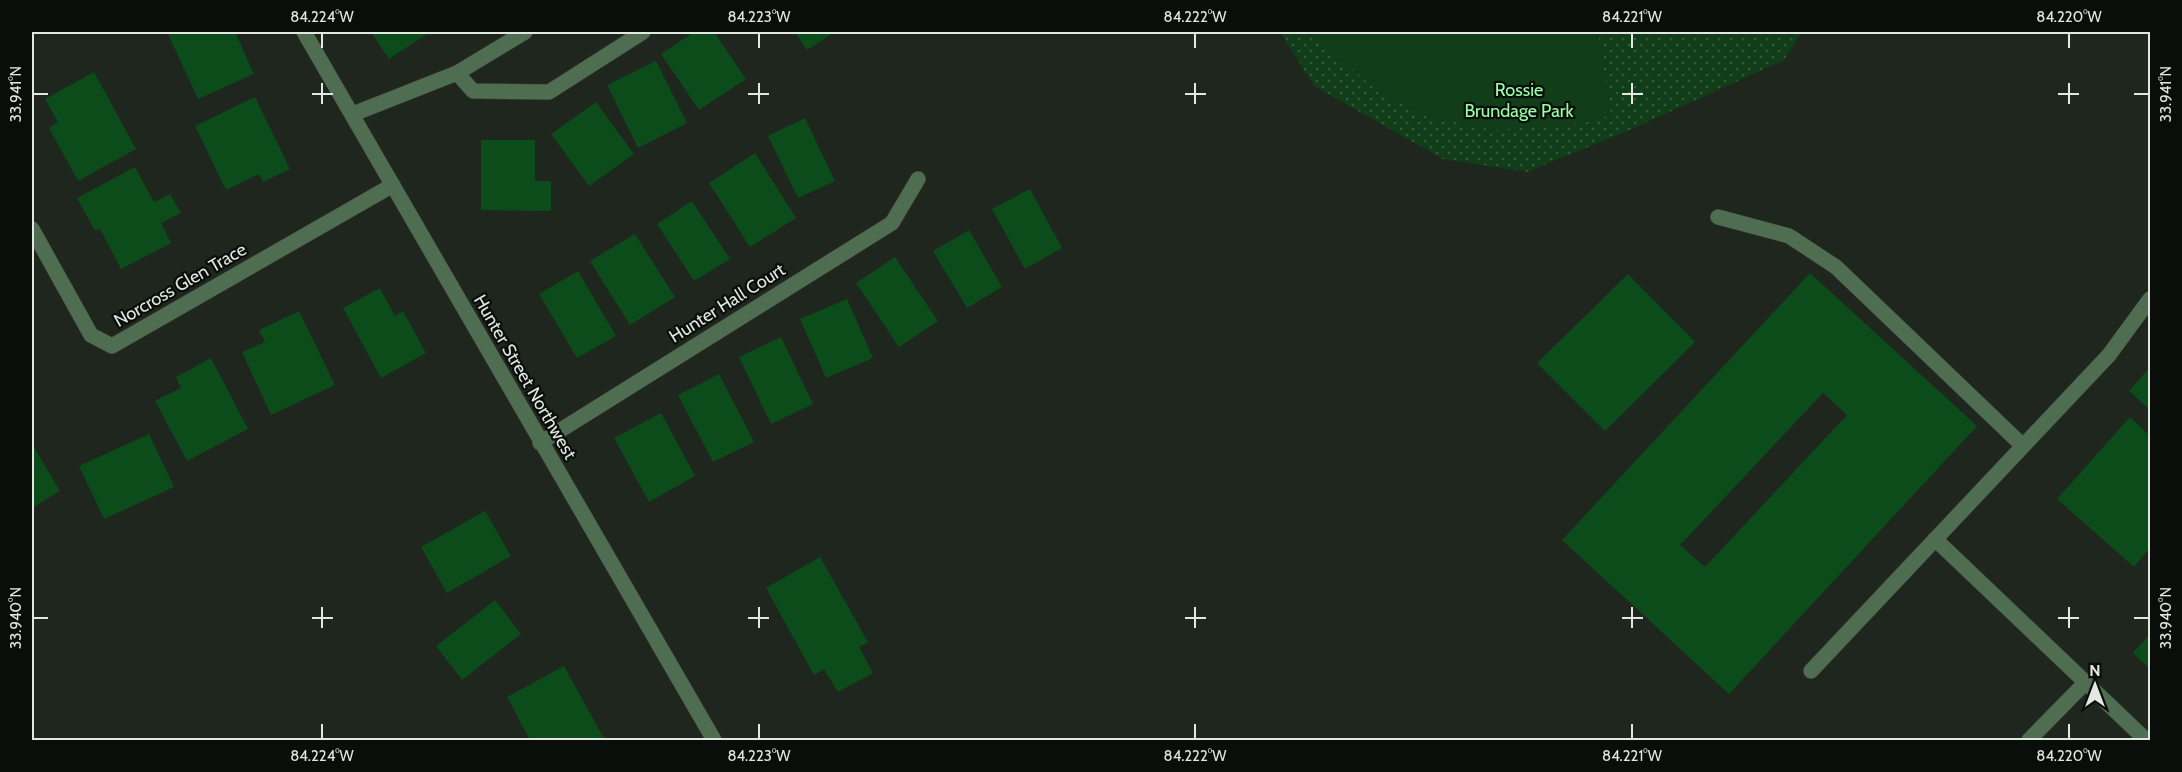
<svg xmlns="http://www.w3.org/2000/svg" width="2182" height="772" font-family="Cabin,sans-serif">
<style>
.grass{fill:url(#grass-dots)}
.pitch{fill:#113d19}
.building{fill:#0c4c1b;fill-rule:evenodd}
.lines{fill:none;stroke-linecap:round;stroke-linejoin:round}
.service-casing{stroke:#394139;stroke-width:16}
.minor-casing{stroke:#394139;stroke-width:16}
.service{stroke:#4f6d51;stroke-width:15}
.minor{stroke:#4f6d51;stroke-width:15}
.ticks{fill:none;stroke:#e2e7e2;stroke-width:2}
.labels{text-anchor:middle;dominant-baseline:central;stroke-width:4.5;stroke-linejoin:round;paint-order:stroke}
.park-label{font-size:18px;fill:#99ffa4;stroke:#0a0e0a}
.street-label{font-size:18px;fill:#e2e7e2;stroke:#0a0e0a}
.neatline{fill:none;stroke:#e2e7e2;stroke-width:2}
.ticks-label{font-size:15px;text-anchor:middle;fill:#e2e7e2}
</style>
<defs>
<pattern id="grass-dots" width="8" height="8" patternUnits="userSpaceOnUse" patternTransform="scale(1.5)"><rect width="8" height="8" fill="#113d19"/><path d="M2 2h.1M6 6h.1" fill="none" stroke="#33593a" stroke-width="1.8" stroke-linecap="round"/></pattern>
</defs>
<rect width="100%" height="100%" fill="#1e261e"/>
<path class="grass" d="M1280 32H1802L1784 60 1632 129 1527 172 1443 159 1314 86Z"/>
<path class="pitch" d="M1311 32H1598L1611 115 1583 123 1493 130 1428 116 1380 93 1317 39Z"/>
<path class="building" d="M167 32H235L254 74 198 99Z
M371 32H430L389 59Z
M694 32H714L746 79 699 110 661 54Z
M795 32H835L807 50Z
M656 61 687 123 638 148 607 85Z
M94 72 136 149 78 181 49 128 58 122 45 99Z
M255 97 290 169 263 182 259 174 226 190 195 126Z
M596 102 634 154 589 186 551 134Z
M805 118 835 181 798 198 768 136Z
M481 140H535V181H551V211L481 210Z
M755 153 796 218 750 247 709 183Z
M135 167 154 202 170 194 181 213 161 223 171 243 121 269 100 229 95 231 77 198Z
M1030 189 1062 248 1025 269 992 209Z
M692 201 730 259 694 281 657 224Z
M969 230 1002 287 967 308 933 251Z
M635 234 675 297 630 325 590 261Z
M895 257 938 321 899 347 856 283Z
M578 271 616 336 577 358 539 294Z
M1810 273 1977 426 1729 694 1562 540ZM1823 393 1847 415 1705 567 1680 545Z
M1628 274 1695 342 1605 431 1537 363Z
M380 288 395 316 403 311 426 353 381 378 343 308Z
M847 299 873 358 826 378 800 319Z
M299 311 335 385 271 415 242 352 265 342 259 330Z
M781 337 813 404 771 424 739 357Z
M211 358 248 429 187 461 155 401 181 388 176 377Z
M2150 367V410L2129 391Z
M719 374 754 442 713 462 678 395Z
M661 413 695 476 649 502 614 438Z
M2130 417 2150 436V548L2134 567 2057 499Z
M149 434 174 487 104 519 79 466Z
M32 444 60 491 32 508Z
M485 511 511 556 447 593 421 547Z
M820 557 868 642 859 647 873 673 838 692 824 669 814 675 766 588Z
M495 600 521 634 462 680 436 646Z
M2150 634V669L2133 653Z
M564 666 605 740H530L507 697Z"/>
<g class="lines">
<g class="service-casing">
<path id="service" d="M457 73 473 91 549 92 643 32
M353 114 457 73 525 32
M1718 217 1789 236 1836 267 2023 446
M1935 539 2146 740
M1811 671 2109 355 2150 299
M2029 740 2086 682"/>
</g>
<g class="minor-casing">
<path id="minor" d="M304 32 714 740
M32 229 91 335 112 346 393 185
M540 443 892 223 918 179"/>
</g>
<use href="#service" class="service"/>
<use href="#minor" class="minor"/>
</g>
<path class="ticks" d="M322 33V48M759 33V48M1195 33V48M1632 33V48M2069 33V48M322 83V104M759 83V104M1195 83V104M1632 83V104M2069 83V104M33 94H48M312 94H333M748 94H769M1185 94H1206M1622 94H1643M2058 94H2079M2134 94H2149M322 607V628M759 607V628M1195 607V628M1632 607V628M2069 607V628M33 618H48M312 618H333M748 618H769M1185 618H1206M1622 618H1643M2058 618H2079M2134 618H2149M322 724V739M759 724V739M1195 724V739M1632 724V739M2069 724V739"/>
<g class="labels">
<g class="park-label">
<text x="1519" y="90">Rossie<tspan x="1519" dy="21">Brundage Park</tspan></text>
</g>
<g class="street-label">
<text transform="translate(180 285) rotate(-30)">Norcross Glen Trace</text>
<text transform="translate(727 303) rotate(-32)">Hunter Hall Court</text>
<text transform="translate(525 377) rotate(60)">Hunter Street Northwest</text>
</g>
</g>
<rect width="2182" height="772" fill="none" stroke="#0a0e0a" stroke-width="66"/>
<g transform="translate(2095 685)" stroke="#0a0e0a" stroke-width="4.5" paint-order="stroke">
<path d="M0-4.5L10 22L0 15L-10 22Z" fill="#e2e7e2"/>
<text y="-9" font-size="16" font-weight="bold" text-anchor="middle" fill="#e2e7e2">N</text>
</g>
<rect x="33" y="33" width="2116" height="706" class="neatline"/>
<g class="ticks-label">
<text x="322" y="22">84.224°W</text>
<text x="759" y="22">84.223°W</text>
<text x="1195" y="22">84.222°W</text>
<text x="1632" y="22">84.221°W</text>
<text x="2069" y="22">84.220°W</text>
<text transform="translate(16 94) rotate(-90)" y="5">33.941°N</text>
<text transform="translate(2166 94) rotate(-90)" y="5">33.941°N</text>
<text transform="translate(16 618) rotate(-90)" y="5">33.940°N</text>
<text transform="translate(2166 618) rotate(-90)" y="5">33.940°N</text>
<text x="322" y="761">84.224°W</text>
<text x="759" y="761">84.223°W</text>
<text x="1195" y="761">84.222°W</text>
<text x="1632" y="761">84.221°W</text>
<text x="2069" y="761">84.220°W</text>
</g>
</svg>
